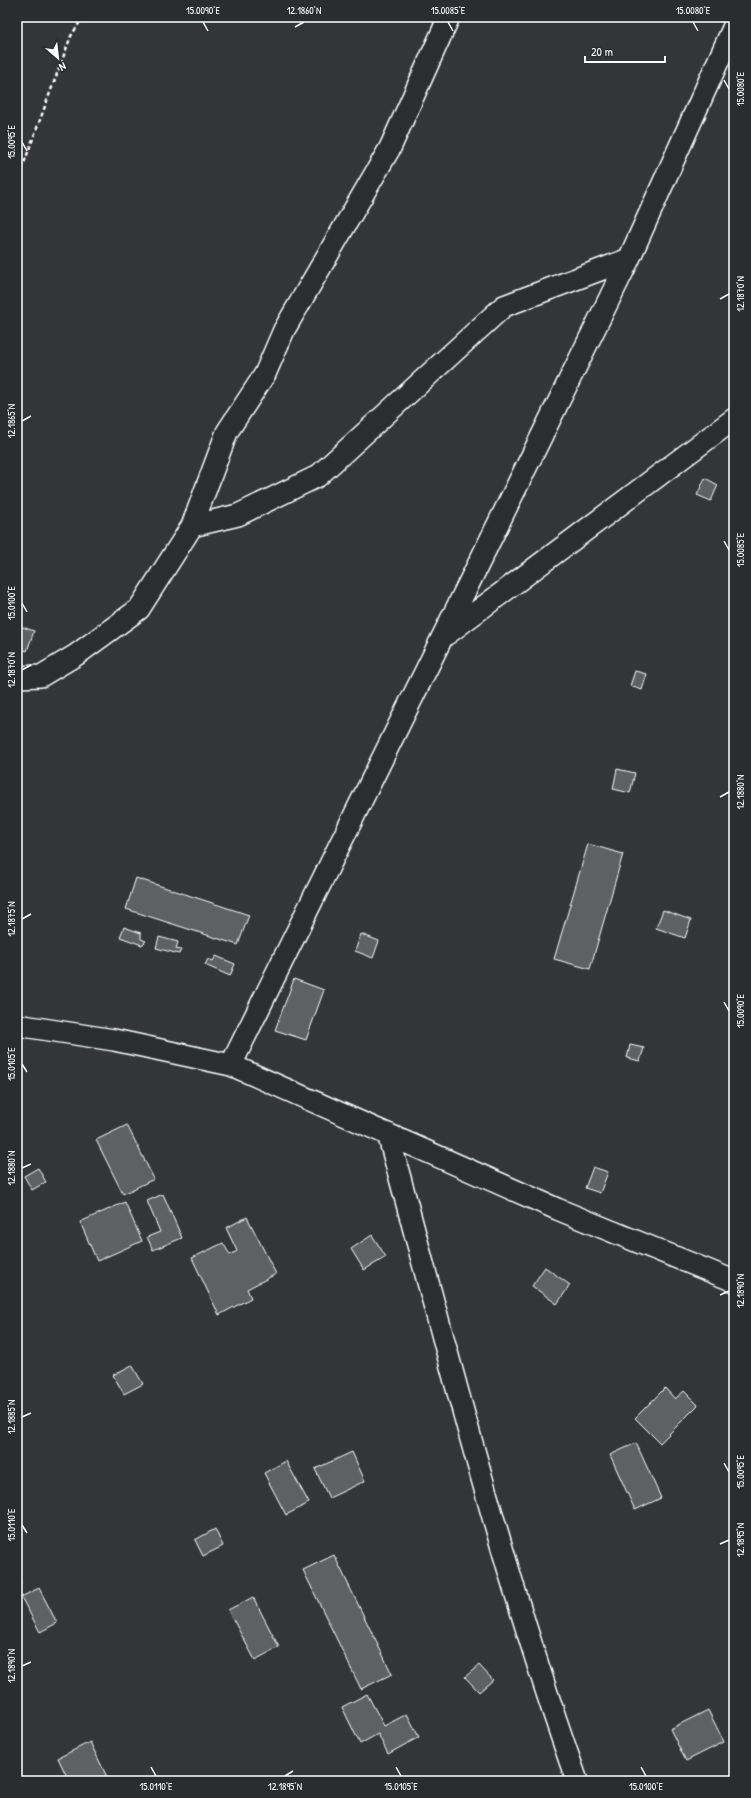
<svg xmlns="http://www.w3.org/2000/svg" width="751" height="1798" font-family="'Patrick Hand',sans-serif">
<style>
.building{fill:#5f6162;stroke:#fff}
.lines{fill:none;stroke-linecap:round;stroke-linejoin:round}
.minor-casing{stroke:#fff;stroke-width:24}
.path{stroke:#fff;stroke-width:2.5;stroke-dasharray:4 3;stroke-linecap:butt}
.minor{stroke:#2a2d2e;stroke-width:21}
.ticks{fill:none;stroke:#fff;stroke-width:1.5}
.neatline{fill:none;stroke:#fff;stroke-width:1.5}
.ticks-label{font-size:10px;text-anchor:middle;fill:#fff}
</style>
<rect width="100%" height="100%" fill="#333536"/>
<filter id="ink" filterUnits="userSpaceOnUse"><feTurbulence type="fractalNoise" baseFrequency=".025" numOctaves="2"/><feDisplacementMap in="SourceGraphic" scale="8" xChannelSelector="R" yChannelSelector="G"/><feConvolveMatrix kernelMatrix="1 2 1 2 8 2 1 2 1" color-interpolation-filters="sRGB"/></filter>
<g filter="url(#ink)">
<path class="building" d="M705 478 718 485 711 501 697 495Z
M17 625 34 631 27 651 17 647Z
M635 671 647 674 642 690 630 686Z
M617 769 635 773 630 793 613 789Z
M588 844 623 854 590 969 554 959Z
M136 878 249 915 238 945 126 909Z
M663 910 691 920 685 938 656 928Z
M124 927 141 933V939L146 941 142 945 120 937Z
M361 934 379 941 373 958 355 951Z
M159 937 178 942 176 949 181 950 179 954 156 948Z
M216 956 235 964 230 976 205 965 208 959 213 961Z
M294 979 324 990 306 1040 275 1030Z
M630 1045 644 1048 640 1061 627 1058Z
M127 1125 154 1179 123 1194 96 1140Z
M593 1167 608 1172 600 1193 585 1188Z
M38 1168 46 1182 32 1190 24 1176Z
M163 1194 182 1238 153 1250 147 1237 160 1232 147 1201Z
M125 1202 142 1241 97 1261 80 1222Z
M247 1217 276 1274 247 1289 251 1298 219 1315 192 1258 223 1243 230 1255 237 1251 226 1228Z
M372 1235 386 1257 364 1270 351 1249Z
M545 1267 570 1285 557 1304 532 1286Z
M132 1365 143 1384 124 1394 113 1375Z
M665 1388 675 1399 684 1391 698 1405 660 1443 635 1418Z
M636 1443 661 1498 635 1510 610 1455Z
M352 1452 365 1481 329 1498 315 1469Z
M286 1461 309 1503 286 1515 264 1473Z
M215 1529 223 1546 203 1556 195 1540Z
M334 1555 392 1674 361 1689 303 1570Z
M17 1573 21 1583 17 1585Z
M39 1588 57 1623 40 1632 21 1597Z
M253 1597 279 1647 255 1660 228 1610Z
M479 1665 493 1680 479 1692 465 1677Z
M367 1694 384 1726 407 1714 419 1737 388 1754 378 1734 360 1744 342 1707Z
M708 1710 724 1742 686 1761 670 1729Z
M90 1742 109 1781H69L58 1758Z"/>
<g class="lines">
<g class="minor-casing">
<path id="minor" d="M192 526 227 432 265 374 284 330 390 148 449 17
M447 634 734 419
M17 677 41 676 76 655 139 609 192 526 238 515 318 476 504 306 629 259
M17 1025 114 1040 231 1065 557 1209 734 1281
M231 1065 629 259 734 26
M388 1134C447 1350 502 1570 577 1781"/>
</g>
<path class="path" d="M17 182 71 36 83 17"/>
<use href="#minor" class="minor"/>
</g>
</g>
<path class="ticks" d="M203 22 208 31M448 22 453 31M693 22 698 31M295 27 304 22M724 80 729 89M22 142 27 151M720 299 729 294M22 421 31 416M724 541 729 550M22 603 27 612M22 670 31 665M720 797 729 792M22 919 31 914M724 1002 729 1011M22 1064 27 1072M22 1168 31 1164M720 1295 729 1291M22 1417 31 1413M724 1463 729 1472M22 1525 27 1533M720 1544 729 1540M22 1666 31 1662M151 1767 156 1776M396 1767 401 1776M641 1767 646 1776M285 1776 293 1771"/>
<rect width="751" height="1798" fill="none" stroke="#2a2d2e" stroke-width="44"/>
<g transform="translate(58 58) rotate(152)" stroke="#2a2d2e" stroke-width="3" paint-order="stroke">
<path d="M0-3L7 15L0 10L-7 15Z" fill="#ffffff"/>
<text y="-6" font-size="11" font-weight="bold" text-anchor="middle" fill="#ffffff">N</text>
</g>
<path d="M585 56v6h80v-6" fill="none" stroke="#ffffff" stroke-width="2"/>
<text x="591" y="56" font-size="12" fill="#ffffff" stroke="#2a2d2e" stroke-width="3" paint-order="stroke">20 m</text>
<rect x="22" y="22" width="707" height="1754" class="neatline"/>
<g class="ticks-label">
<text x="203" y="14">15.0090°E</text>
<text x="304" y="14">12.1860°N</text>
<text x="448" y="14">15.0085°E</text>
<text x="693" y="14">15.0080°E</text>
<text transform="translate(740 89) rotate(-90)" y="4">15.0080°E</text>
<text transform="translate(11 142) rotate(-90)" y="4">15.0095°E</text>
<text transform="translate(740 294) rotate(-90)" y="4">12.1870°N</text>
<text transform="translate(11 421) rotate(-90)" y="4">12.1865°N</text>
<text transform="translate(740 550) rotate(-90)" y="4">15.0085°E</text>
<text transform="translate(11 603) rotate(-90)" y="4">15.0100°E</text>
<text transform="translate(11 670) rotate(-90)" y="4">12.1870°N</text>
<text transform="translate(740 792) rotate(-90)" y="4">12.1880°N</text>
<text transform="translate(11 919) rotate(-90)" y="4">12.1875°N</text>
<text transform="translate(740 1011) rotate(-90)" y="4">15.0090°E</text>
<text transform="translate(11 1064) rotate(-90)" y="4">15.0105°E</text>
<text transform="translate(11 1168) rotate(-90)" y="4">12.1880°N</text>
<text transform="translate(740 1291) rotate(-90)" y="4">12.1890°N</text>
<text transform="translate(11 1417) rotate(-90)" y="4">12.1885°N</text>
<text transform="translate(740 1472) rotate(-90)" y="4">15.0095°E</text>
<text transform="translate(11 1525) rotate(-90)" y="4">15.0110°E</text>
<text transform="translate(740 1540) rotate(-90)" y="4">12.1895°N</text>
<text transform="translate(11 1666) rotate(-90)" y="4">12.1890°N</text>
<text x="156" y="1790">15.0110°E</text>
<text x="285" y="1790">12.1895°N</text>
<text x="401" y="1790">15.0105°E</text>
<text x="646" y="1790">15.0100°E</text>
</g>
</svg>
